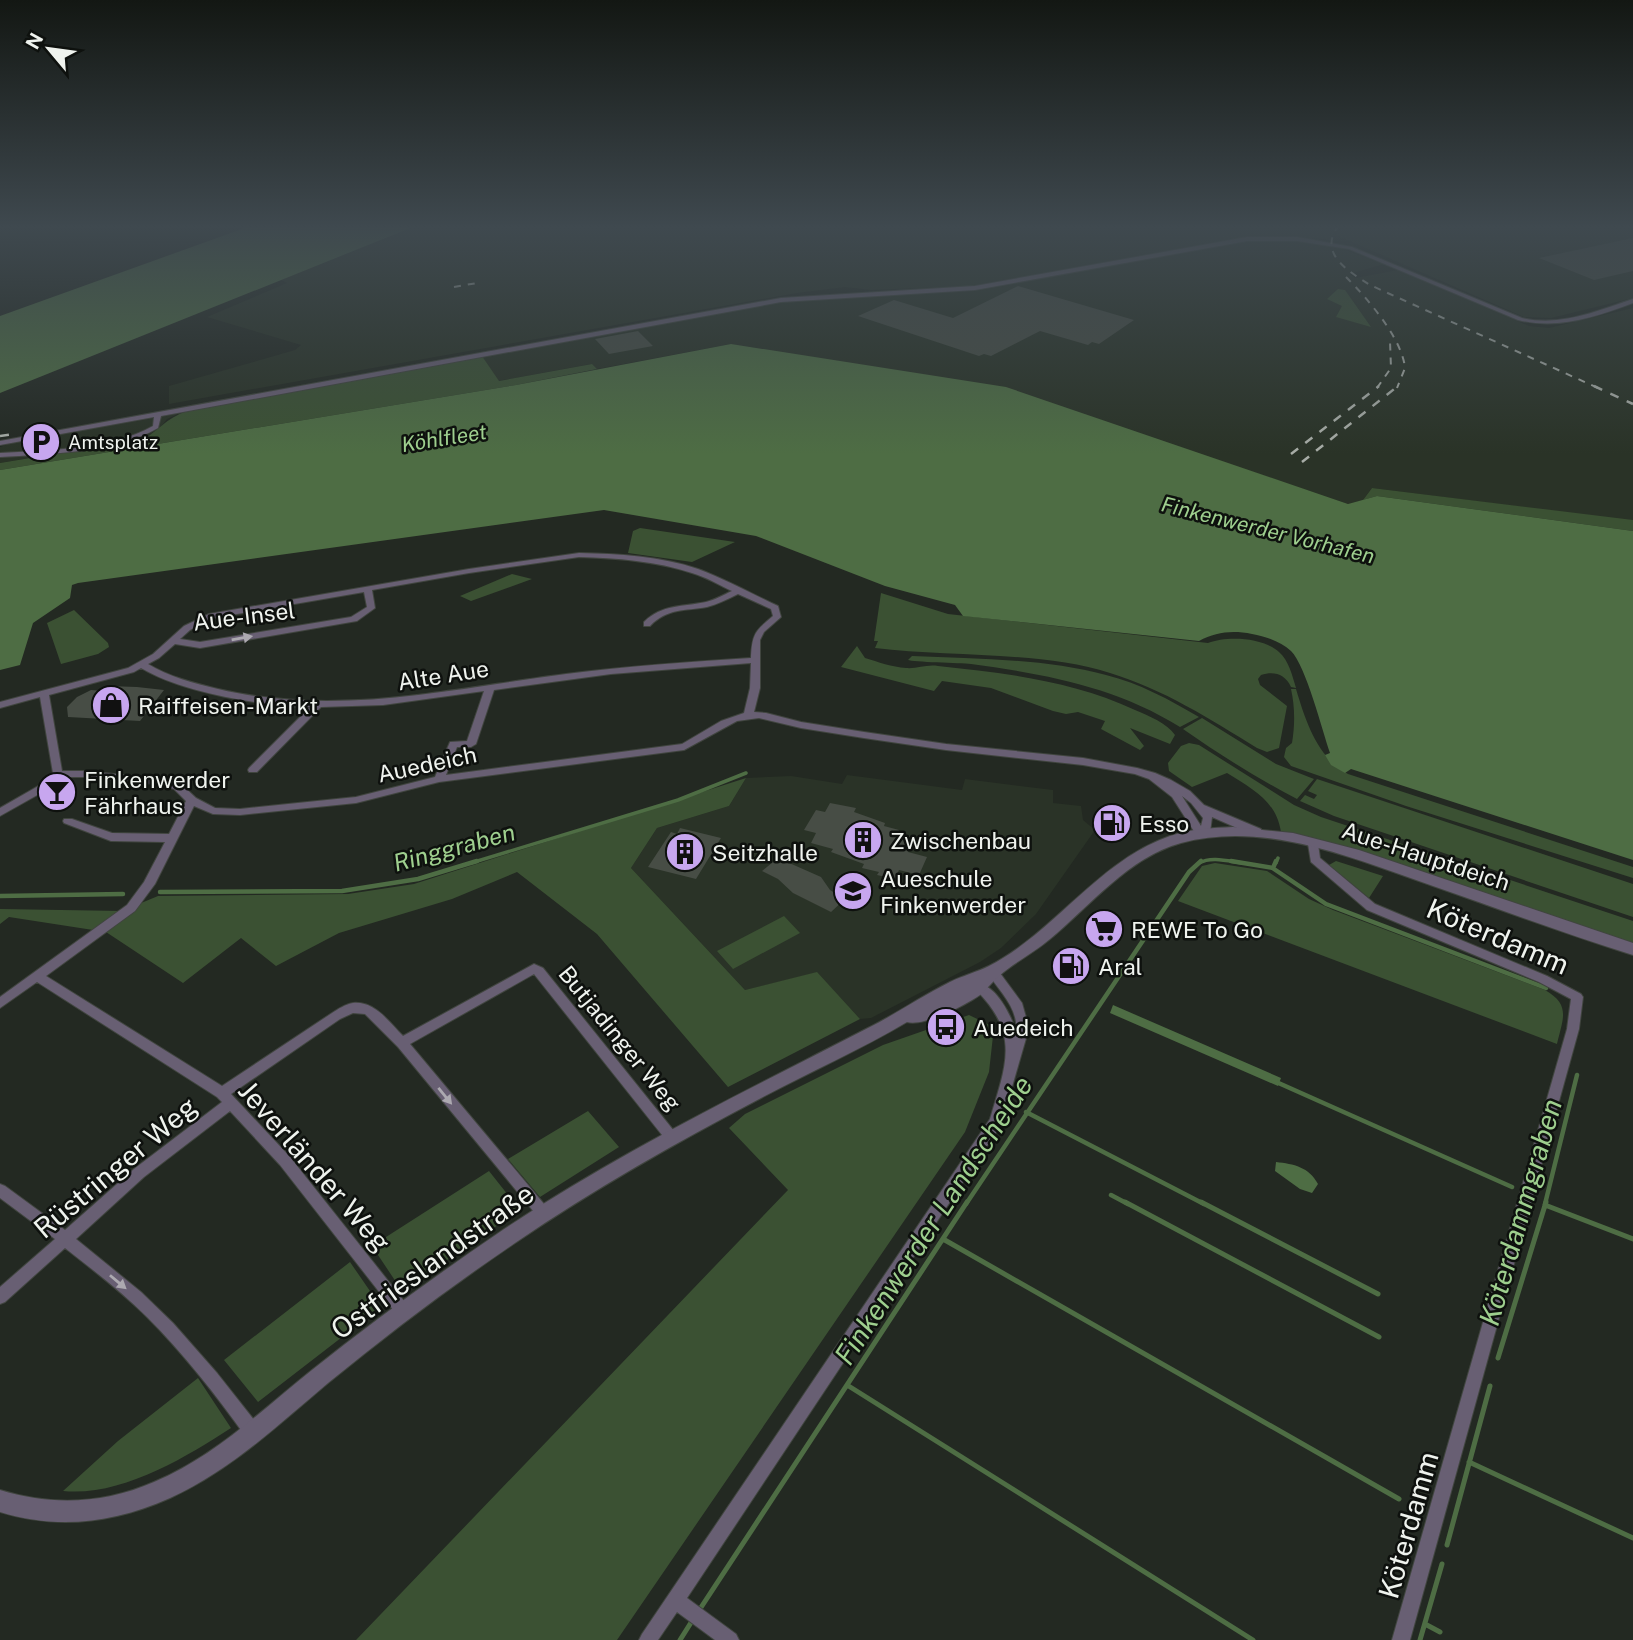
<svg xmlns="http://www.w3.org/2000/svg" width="1633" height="1640" font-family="'Public Sans',sans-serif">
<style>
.built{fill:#2a3327}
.green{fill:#3b5133}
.water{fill:#4e6d44}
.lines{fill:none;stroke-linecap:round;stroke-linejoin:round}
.stream-far2{stroke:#4e6d44;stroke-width:3.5}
.stream-far1{stroke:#4e6d44;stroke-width:4.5}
.stream{stroke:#4e6d44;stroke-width:5}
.building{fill:#474d45}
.minor-casing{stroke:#40453f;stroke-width:2}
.tertiary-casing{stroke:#40453f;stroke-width:2}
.minor{fill:#685f73;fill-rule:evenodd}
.tertiary{fill:#685f73;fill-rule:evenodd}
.rail-far1{stroke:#a8ada7;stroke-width:2;stroke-dasharray:7 7;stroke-linecap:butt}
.rail{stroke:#a8ada7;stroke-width:2.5;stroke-dasharray:9 9;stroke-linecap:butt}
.oneway{fill:#aca9b0}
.labels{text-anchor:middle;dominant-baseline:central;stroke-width:5;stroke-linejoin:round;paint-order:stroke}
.far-poi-label{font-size:19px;fill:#eff3ee;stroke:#0e110e;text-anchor:start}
.far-water-label{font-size:21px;font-style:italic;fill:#9ecf8e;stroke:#0e110e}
.street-label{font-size:23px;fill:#eff3ee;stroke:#0e110e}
.poi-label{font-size:23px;fill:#eff3ee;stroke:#0e110e;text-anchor:start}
.water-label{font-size:24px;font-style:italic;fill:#9ecf8e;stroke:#0e110e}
.near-street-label{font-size:28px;fill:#eff3ee;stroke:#0e110e}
.near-water-label{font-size:28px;font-style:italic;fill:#9ecf8e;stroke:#0e110e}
</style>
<rect width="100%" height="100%" fill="#232922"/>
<path class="built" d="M418 225H1343L1334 232 1331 240 1287 236 1236 238 969 286 871 290 845 287 797 293 169 404V386L295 350 301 345 207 317 287 283 281 280Z
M1345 225H1633V298L1551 318 1524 317 1336 235Z
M1284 239 1340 248 1384 264 1350 274 1355 278 1398 270 1529 326 1549 328 1633 308V521L1372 488 1363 500 1348 504 1205 456 731 344 597 369 591 364 498 381 482 356 785 301 975 291 1243 242Z
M178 414 167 419 157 432 145 439 0 463V447L11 443Z
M847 775 962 790 965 779 1053 790V803L1081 806 1083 820 1095 830 1036 914 1001 948 980 962 871 1018 860 1019 817 973 745 990 631 868 657 828 729 806 746 778 791 776 842 784Z"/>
<path class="green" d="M1338 289 1345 290 1371 327 1336 317 1342 306 1327 299Z
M482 356 499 381 592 364 597 369 516 385 0 470V463L145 439C169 421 170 415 201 407Z
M1372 488 1633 520V531L1377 496 1363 500Z
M640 528 735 542 692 562 628 553 633 531Z
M512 574 532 579 471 601 460 596Z
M881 593 948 614 1208 643C1227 636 1262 637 1279 652 1289 661 1292 675 1296 688L1291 687C1285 674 1274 671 1261 675L1258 679 1260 685 1287 706 1279 748 1267 752 1257 748C1210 719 1163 689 1110 673 1042 651 948 657 875 648L878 641H874Z
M74 610 108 643 109 647 98 654 61 664 47 623Z
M857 646 865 658C878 662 892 667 906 668 917 669 927 664 938 666 1006 673 1073 681 1135 710 1149 716 1167 723 1175 735L1170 744 1130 728 1144 746 1140 750 1101 729 1105 721 1078 712 1066 714 1053 711 991 688 942 681 934 691 841 667Z
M912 656C975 659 1044 658 1106 675 1139 683 1170 700 1199 717L1180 727C1116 687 1045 674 971 664 961 663 912 662 908 660Z
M1291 689H1296C1306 722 1317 757 1348 774L1633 867V878L1406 806 1291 766 1284 757 1286 748 1292 743C1295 725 1295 707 1291 689Z
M1202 718 1276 764 1314 779 1297 799C1257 778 1220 755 1183 729Z
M1189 743 1199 745 1294 805 1321 817 1633 921V944L1312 839 1281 832C1276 800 1252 789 1227 773L1192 787 1169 771 1168 763 1181 746Z
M746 778 729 806 657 828 631 868 745 990 817 972 860 1019 728 1087 597 934 517 872 452 899 339 933 276 966 241 938 183 983 106 932 9 917 0 924V909L122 911 158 896 348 894 414 884Z
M1317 779 1633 884V917L1334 816 1300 801 1305 795 1314 799 1317 795 1308 791Z
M1336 861 1383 876 1369 898 1329 865Z
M1215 863 1267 871 1309 899 1333 910 1545 990C1571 1005 1563 1018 1557 1044L1178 901 1202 866Z
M784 916 800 933 733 969 717 951Z
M969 1015 994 1027 989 1072 965 1132 617 1640H356L788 1190 729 1128 745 1114 883 1045Z
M588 1111 619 1147 540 1197 508 1159Z
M489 1171 520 1210 402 1291 372 1246Z
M350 1262 381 1307 258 1402 224 1360Z
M198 1378 231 1428C185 1458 120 1497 63 1491L118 1441Z"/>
<path class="water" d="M253 225H418L0 393V316Z
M731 344 1006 387 1348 504 1377 496 1633 531V860L1351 769 1345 773 1331 765 1325 755 1330 753C1322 730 1306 666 1291 651 1281 642 1265 636 1252 634 1232 630 1216 632 1199 641L963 616 955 605 885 586 756 536 604 510 78 583 72 585 70 598 33 623 20 665 0 670V470L516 385Z
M1113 1005 1281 1078 1278 1086 1110 1013Z
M1276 1162C1294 1164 1309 1167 1318 1184L1312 1193 1300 1189 1275 1171Z"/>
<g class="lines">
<path class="stream-far2" d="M471 863 678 800 746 773
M1199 863C1211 856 1228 861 1242 863
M1276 863 1278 858"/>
<path class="stream-far1" d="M1231 861 1273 868 1276 861
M1274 869 1326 904 1546 988
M160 892 342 891 418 879 477 861
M0 896 123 894
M1274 1081 1512 1187
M1026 1112 1204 1204
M1111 1195 1128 1204
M966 1204 1189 872 1201 861
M1545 1204 1577 1075"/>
<path class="stream" d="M1125 1202 1379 1337
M1201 1202 1378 1294
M1545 1205 1633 1239
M943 1239 1399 1499
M1498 1358 1546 1202
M847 1385 1253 1640
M1469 1462 1633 1538
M1447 1545 1490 1386
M698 1612 967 1202
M1425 1624 1440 1632
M680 1640 692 1621
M1420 1640 1442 1564"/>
</g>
<path class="building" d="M1633 238V271L1594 280 1539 258Z
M1018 286 1134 320 1099 344 1092 342 1088 345 1040 331 991 356 984 354 979 356 858 316 894 300 953 318Z
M638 331 653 346 609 354 595 339Z
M108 686 137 687 164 690 140 721 68 717 67 707 77 697 91 690 104 691Z
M830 803 856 808 854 812 885 823 884 826 899 830 898 833 915 838 908 852 927 857 919 875 899 870 895 879 877 875 879 872 862 868 864 864 831 852 833 849 811 843 816 833 804 830 816 810 825 812Z
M680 828 721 838 696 879 648 867 671 832 677 834Z
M778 858 821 877 830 890 845 899 831 912 793 893 778 879 762 871Z"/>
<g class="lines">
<g class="minor-casing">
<path id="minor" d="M1247 237H1297L1352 247 1522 318C1561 327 1596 311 1633 299V303C1595 317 1558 330 1518 320L1349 249 1297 241H1247L975 290 781 302 161 416 158 428C114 453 50 454 0 457V453C48 450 110 450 153 426L154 417 0 445V441L781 298 975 286Z
M579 553C619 554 660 556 698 569 725 579 752 594 778 606L781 617 764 632 760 640V688L754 712 766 713 801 722 864 732 946 744 1083 758 1137 768 1155 773 1171 780 1190 791 1204 805 1261 829 1262 832 1261 835H1253L1212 817 1210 833 1201 837 1197 836 1172 797 1149 779 1135 774 1083 765 946 750 864 738 801 728 759 718 737 721 684 750 439 782 356 803 240 815 213 814 194 806 155 884 135 911 46 976 222 1086 332 1013C338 1009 346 1004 353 1003 375 1001 389 1022 403 1036L534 964 543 968 678 1136 676 1140 671 1142 666 1140 534 974 410 1044 549 1210 551 1214 549 1218 544 1220 539 1218 398 1047 365 1014 353 1013 340 1019 231 1094 290 1157 408 1306 410 1311 408 1316 403 1318 398 1316 280 1165 230 1111 144 1177 76 1239 141 1292 173 1323 217 1373 258 1425 260 1431 258 1437 252 1439 246 1437C216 1395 184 1354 147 1317 122 1292 93 1270 65 1248L5 1302 0 1304V1287L55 1239 0 1198V1184L5 1186 65 1230 134 1169 222 1102 217 1097 37 982 0 1008V997L127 905 144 882 165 842 111 841 64 823 63 821 64 819H72L112 833 169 834 186 801 174 789 160 785 86 777H61L48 789 0 816V808L40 785 53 773 40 697 0 708V702L128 668 153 654 184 626 209 614 469 569ZM579 557C617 558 656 561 692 573 706 577 719 585 732 591 723 595 715 600 706 602 683 607 662 604 644 622V626H650C667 608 685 611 707 607 718 604 728 599 738 594L771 609 773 616C755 631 752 634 751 658 689 662 627 666 566 674 448 689 337 717 218 689 194 683 169 677 148 664L159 658 175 644 200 648 357 621 375 608 372 590 469 573ZM364 592 367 607 351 617 200 642 180 639 190 630 214 618ZM751 663 750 688 744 713 721 721 682 744 446 775 457 747H471L476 744 494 690 611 674ZM141 668C183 693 262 706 310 707L249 768 248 770 249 772H257L321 707 383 705 484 691 467 741 450 742 435 777 356 797 240 809 215 808 196 798 182 785 161 779 86 771H62L49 695 134 672ZM1182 796 1191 803 1203 818 1201 826Z
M1313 840 1318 844 1320 858 1375 904 1547 976 1581 994 1583 997 1579 1029 1410 1640H1392L1567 1029 1571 999 1539 982 1367 910 1311 862 1308 844Z
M993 968 997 969 1022 1003 1029 1028 1001 1125 687 1598 736 1634 739 1640H715L677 1612 658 1640H639L642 1634 990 1119C1005 1067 1021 1035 977 991L975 988 977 985C995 982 1012 1017 1016 1032 1019 1008 999 991 987 972L989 969Z"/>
</g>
<g class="tertiary-casing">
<path id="tertiary" d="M1233 827 1293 833 1359 850 1633 943V955C1566 934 1499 909 1433 886 1354 859 1266 820 1181 843 1129 857 1090 906 1050 939 1035 952 1012 964 999 976 992 982 987 989 980 995 966 1005 923 1027 907 1022 860 1050 810 1072 761 1098 677 1142 594 1189 515 1243 450 1287 388 1334 328 1383 278 1425 230 1471 170 1498 114 1523 58 1530 0 1512V1490C51 1506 104 1504 154 1482 214 1457 262 1410 312 1370 372 1322 434 1277 497 1234 615 1154 742 1093 868 1028 896 1014 922 996 950 982 962 976 977 972 989 966 1055 932 1098 861 1170 836 1190 829 1212 828 1233 827Z"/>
</g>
<use href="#minor" class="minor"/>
<use href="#tertiary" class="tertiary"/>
<path class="rail-far1" d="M1339 225C1317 253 1348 271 1370 285L1598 388
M1346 277C1367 298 1402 338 1405 368L1397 388
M454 287 477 283
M1377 388 1391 368 1390 341"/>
<path class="rail" d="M1594 386 1633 404
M0 436 15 434
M1291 454 1379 386
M1302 462 1398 386"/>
</g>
<defs><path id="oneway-solid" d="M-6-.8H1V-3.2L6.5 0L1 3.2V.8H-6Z" transform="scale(1.75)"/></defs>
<g class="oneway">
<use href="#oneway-solid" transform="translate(242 638) rotate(-10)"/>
<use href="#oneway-solid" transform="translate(445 1096) rotate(51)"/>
<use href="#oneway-solid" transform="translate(118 1282) rotate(40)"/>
</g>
<linearGradient id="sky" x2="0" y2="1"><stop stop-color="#131713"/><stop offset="0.5" stop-color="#3f494f"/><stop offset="1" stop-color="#3f494f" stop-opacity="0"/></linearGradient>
<rect width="1633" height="454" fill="url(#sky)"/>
<defs>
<g id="parking-disc" transform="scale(2.0125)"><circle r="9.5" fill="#c7a6ef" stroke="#0e110e"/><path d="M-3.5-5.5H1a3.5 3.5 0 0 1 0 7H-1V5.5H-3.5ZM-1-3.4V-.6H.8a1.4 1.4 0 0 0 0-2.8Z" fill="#111"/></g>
<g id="shop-disc" transform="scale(2.0125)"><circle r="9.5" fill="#c7a6ef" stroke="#0e110e"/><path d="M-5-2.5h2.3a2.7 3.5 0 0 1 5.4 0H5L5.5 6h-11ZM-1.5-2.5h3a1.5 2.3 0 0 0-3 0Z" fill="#111"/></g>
<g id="bar-disc" transform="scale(2.0125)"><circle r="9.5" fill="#c7a6ef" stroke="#0e110e"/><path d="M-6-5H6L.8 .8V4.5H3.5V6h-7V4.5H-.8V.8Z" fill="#111"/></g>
<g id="fuel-disc" transform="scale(2.0125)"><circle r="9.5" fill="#c7a6ef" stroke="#0e110e"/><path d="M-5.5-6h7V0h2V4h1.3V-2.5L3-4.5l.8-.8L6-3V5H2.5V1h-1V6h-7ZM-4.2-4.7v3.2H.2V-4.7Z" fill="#111"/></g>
<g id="building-disc" transform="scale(2.0125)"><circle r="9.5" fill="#c7a6ef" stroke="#0e110e"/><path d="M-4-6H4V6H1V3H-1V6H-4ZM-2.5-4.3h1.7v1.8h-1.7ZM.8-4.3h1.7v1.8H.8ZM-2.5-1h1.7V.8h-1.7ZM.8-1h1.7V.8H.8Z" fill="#111"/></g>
<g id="school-disc" transform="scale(2.0125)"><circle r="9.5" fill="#c7a6ef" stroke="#0e110e"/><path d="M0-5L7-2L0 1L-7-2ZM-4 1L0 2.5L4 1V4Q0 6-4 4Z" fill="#111"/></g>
<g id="supermarket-disc" transform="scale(2.0125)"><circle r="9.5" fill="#c7a6ef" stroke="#0e110e"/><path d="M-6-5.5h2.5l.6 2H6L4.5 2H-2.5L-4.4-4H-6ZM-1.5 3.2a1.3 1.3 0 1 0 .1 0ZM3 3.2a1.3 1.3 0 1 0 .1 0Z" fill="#111"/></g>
<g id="bus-disc" transform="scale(2.0125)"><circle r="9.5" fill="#c7a6ef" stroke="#0e110e"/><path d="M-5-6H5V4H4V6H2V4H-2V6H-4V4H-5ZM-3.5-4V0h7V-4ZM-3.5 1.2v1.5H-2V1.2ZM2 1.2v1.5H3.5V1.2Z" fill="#111"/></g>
</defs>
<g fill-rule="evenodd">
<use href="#parking-disc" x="41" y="442"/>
<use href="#shop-disc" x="111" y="705"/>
<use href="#bar-disc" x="57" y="792"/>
<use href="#fuel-disc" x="1112" y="823"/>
<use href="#building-disc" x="863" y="840"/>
<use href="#building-disc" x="685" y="852"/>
<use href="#school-disc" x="853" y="891"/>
<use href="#supermarket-disc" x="1104" y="929"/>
<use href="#fuel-disc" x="1071" y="966"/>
<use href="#bus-disc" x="946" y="1027"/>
</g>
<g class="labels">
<g class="far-poi-label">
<text x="68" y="442">Amtsplatz</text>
</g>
<g class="far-water-label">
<text transform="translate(444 438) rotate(-9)">Köhlfleet</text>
<text transform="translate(1268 530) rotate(14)">Finkenwerder Vorhafen</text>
</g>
<g class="street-label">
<text transform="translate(244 616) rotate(-7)">Aue-Insel</text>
<text transform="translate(443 675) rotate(-9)">Alte Aue</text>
<text transform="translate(427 764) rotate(-12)">Auedeich</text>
<text transform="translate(1426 856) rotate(18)">Aue-Hauptdeich</text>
<text transform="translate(620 1038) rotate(51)">Butjadinger Weg</text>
</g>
<g class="poi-label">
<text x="138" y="705">Raiffeisen-Markt</text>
<text x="84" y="779">Finkenwerder<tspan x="84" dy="26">Fährhaus</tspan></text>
<text x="1139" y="823">Esso</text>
<text x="890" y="840">Zwischenbau</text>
<text x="712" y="852">Seitzhalle</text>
<text x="880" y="878">Aueschule<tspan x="880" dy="26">Finkenwerder</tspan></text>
<text x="1131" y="929">REWE To Go</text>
<text x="1098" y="966">Aral</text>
<text x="973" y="1027">Auedeich</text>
</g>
<g class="water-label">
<text transform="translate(454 847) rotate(-15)">Ringgraben</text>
</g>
<g class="near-street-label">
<text transform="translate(1498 936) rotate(23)">Köterdamm</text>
<text transform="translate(315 1166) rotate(49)">Jeverländer Weg</text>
<text transform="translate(115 1167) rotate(-40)">Rüstringer Weg</text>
<text transform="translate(432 1261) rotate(-36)">Ostfrieslandstraße</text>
<text transform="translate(1408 1525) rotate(-74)">Köterdamm</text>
</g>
<g class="near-water-label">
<text transform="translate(1520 1212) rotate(-74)">Köterdammgraben</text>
<text transform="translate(933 1220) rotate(-57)">Finkenwerder Landscheide</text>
</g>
</g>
<g transform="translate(49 49) rotate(299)" stroke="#0e110e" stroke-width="5" paint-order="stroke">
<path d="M0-5L12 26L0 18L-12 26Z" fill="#eff3ee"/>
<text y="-10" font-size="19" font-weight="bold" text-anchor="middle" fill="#eff3ee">N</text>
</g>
</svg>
